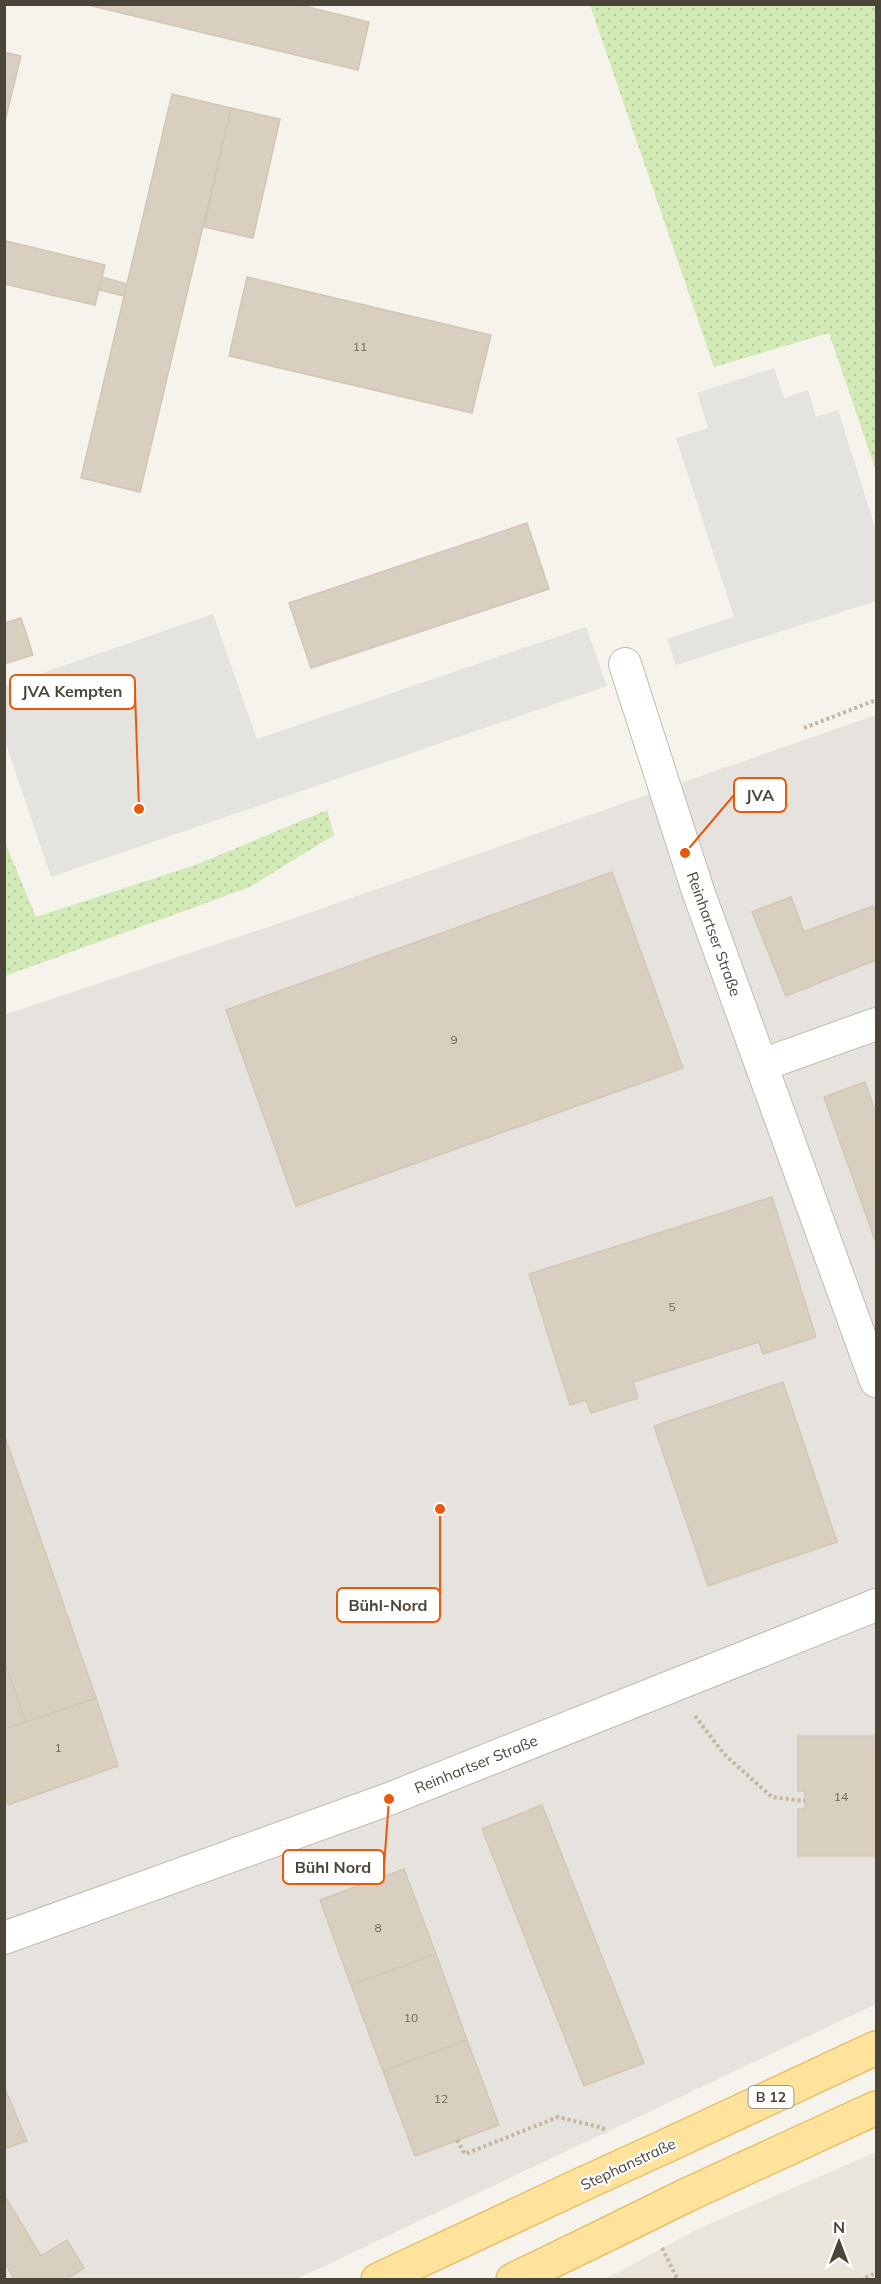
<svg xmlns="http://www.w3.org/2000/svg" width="881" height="2284" font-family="Mulish,sans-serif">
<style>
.residential{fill:#eae5da}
.industrial{fill:#e6e2dd}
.grass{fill:url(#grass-dots)}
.parking{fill:#e5e3e0}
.building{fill:#d8cfc1;stroke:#d3c7b4;stroke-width:1.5}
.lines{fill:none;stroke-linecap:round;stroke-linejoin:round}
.minor-casing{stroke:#c2bbae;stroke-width:34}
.primary-casing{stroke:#e6c16a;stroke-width:36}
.path{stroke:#c4b79f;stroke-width:4;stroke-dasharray:3 3;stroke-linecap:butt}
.minor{stroke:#fff;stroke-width:32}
.primary{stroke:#ffe39c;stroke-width:33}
.primary-bridge-casing{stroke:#e6c16a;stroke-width:36;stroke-linecap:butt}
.primary-bridge{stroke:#ffe39c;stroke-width:33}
.labels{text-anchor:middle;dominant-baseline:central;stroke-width:4.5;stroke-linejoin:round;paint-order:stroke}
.number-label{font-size:12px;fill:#6e675b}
.shield{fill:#fff;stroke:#817c74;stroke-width:1.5}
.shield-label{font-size:14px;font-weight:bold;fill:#4b4439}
.street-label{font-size:15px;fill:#4b4439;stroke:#fff}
.leader{fill:none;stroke:#e8590c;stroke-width:2}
.callout-dot{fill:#e8590c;stroke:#fff;stroke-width:2}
.callout{fill:#fff;stroke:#e8590c;stroke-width:2}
.callout-label{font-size:16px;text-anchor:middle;font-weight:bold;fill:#4b4439}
</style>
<defs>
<pattern id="grass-dots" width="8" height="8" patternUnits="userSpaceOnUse" patternTransform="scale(1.5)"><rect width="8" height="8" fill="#d2eab5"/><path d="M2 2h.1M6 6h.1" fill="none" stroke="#b6ca9c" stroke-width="1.8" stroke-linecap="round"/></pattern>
</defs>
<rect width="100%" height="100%" fill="#f6f3ec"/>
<path class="residential" d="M876 2152V2279H605L700 2228Z"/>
<path class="industrial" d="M876 715V2004L297 2279H5L4 1015 280 923Z"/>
<path class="grass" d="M590 5H876V471L829 333 714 367Z
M327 810 334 835 250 887 5 976V842L36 917 198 864Z"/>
<path class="parking" d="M774 368 784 398 808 390 816 417 838 410 876 530V601L676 665 667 639 734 617 676 438 708 428 697 393Z
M213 614 257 739 586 627 607 686 51 877 5 741V686Z"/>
<path class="building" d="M84 4H296L369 22 358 70Z
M4 52 21 56 4 125Z
M172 94 231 108 140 492 81 478Z
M231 108 280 119 253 238 204 227Z
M6 241 105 265 95 305 4 284Z
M102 277 127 284 124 296 99 290Z
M247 277 491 335 472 413 229 356Z
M527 523 549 589 311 668 289 603Z
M21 618 33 655 4 664V623Z
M612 872 683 1068 296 1206 226 1010Z
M791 897 804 932 873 906 876 915V960L786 996 752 912Z
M865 1082 874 1108 876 1107V1243L824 1097Z
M772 1197 816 1337 763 1354 759 1342 633 1382 638 1398 591 1413 586 1400 570 1405 529 1274Z
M783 1382 837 1542 708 1586 654 1426Z
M4 1434 96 1698 26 1722 4 1660Z
M4 1660 26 1722 4 1729Z
M96 1698 118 1766 8 1805 4 1796V1729Z
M798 1736H876V1856H798V1809H805V1791H798Z
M542 1805 644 2063 584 2086 482 1829Z
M404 1869 436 1954 351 1985 320 1900Z
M436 1954 467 2040 383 2071 351 1985Z
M467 2040 499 2125 415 2156 383 2071Z
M4 2086 27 2141 4 2149Z
M4 2195 41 2256 67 2240 84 2268 65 2280H15L4 2261Z"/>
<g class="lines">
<g class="minor-casing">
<path id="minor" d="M625 664 698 891 876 1381
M762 1065 876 1024
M4 1938 389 1799 876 1605"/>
</g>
<g class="primary-casing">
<path id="primary" d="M666 2146 876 2048
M687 2195 876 2108
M378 2280 585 2183
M513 2280 608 2234"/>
</g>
<path class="path" d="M804 728 876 700
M695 1716 724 1754 772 1797 805 1801
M457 2140 465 2154 558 2117 603 2128 606 2133
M662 2248 678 2280
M860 2280 876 2273"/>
<use href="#minor" class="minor"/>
<use href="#primary" class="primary"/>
<g class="primary-bridge-casing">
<path id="primary-bridge" d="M585 2183 666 2146
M608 2234 687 2195"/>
</g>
<use href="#primary-bridge" class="primary-bridge"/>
</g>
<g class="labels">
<g class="number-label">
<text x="360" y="346">11</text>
<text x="454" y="1039">9</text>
<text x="672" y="1306">5</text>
<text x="58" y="1747">1</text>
<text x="841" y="1796">14</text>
<text x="378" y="1927">8</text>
<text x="411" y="2017">10</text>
<text x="441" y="2098">12</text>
</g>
<rect class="shield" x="748.5" y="2086" width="45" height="22" rx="4.5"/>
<g class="shield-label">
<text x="771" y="2097">B 12</text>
</g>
<g class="street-label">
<text transform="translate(714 934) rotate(70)">Reinhartser Straße</text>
<text transform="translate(476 1764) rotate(-22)">Reinhartser Straße</text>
<text transform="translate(628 2164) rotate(-25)">Stephanstraße</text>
</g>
</g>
<path class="leader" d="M139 809L135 692M685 853L734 795M440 1509L440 1605M389 1799L384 1867"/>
<g class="callout-dot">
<circle cx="139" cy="809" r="6"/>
<circle cx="685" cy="853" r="6"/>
<circle cx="440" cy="1509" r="6"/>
<circle cx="389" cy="1799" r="6"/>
</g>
<g class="callout">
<rect x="10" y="675" width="125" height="34" rx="6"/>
<rect x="734" y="778" width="52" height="34" rx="6"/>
<rect x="337" y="1588" width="103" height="34" rx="6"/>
<rect x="283" y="1850" width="101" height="34" rx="6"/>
</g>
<g class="callout-label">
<text x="72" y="697">JVA Kempten</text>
<text x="760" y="801">JVA</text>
<text x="388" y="1611">Bühl-Nord</text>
<text x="333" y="1873">Bühl Nord</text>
</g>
<rect width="881" height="2284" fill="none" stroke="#4b4439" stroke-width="12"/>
<g transform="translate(839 2242)" stroke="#ffffff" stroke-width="4.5" paint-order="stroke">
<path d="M0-4.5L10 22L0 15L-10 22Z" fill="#4b4439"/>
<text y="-9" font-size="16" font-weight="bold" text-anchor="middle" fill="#4b4439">N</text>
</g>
</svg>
